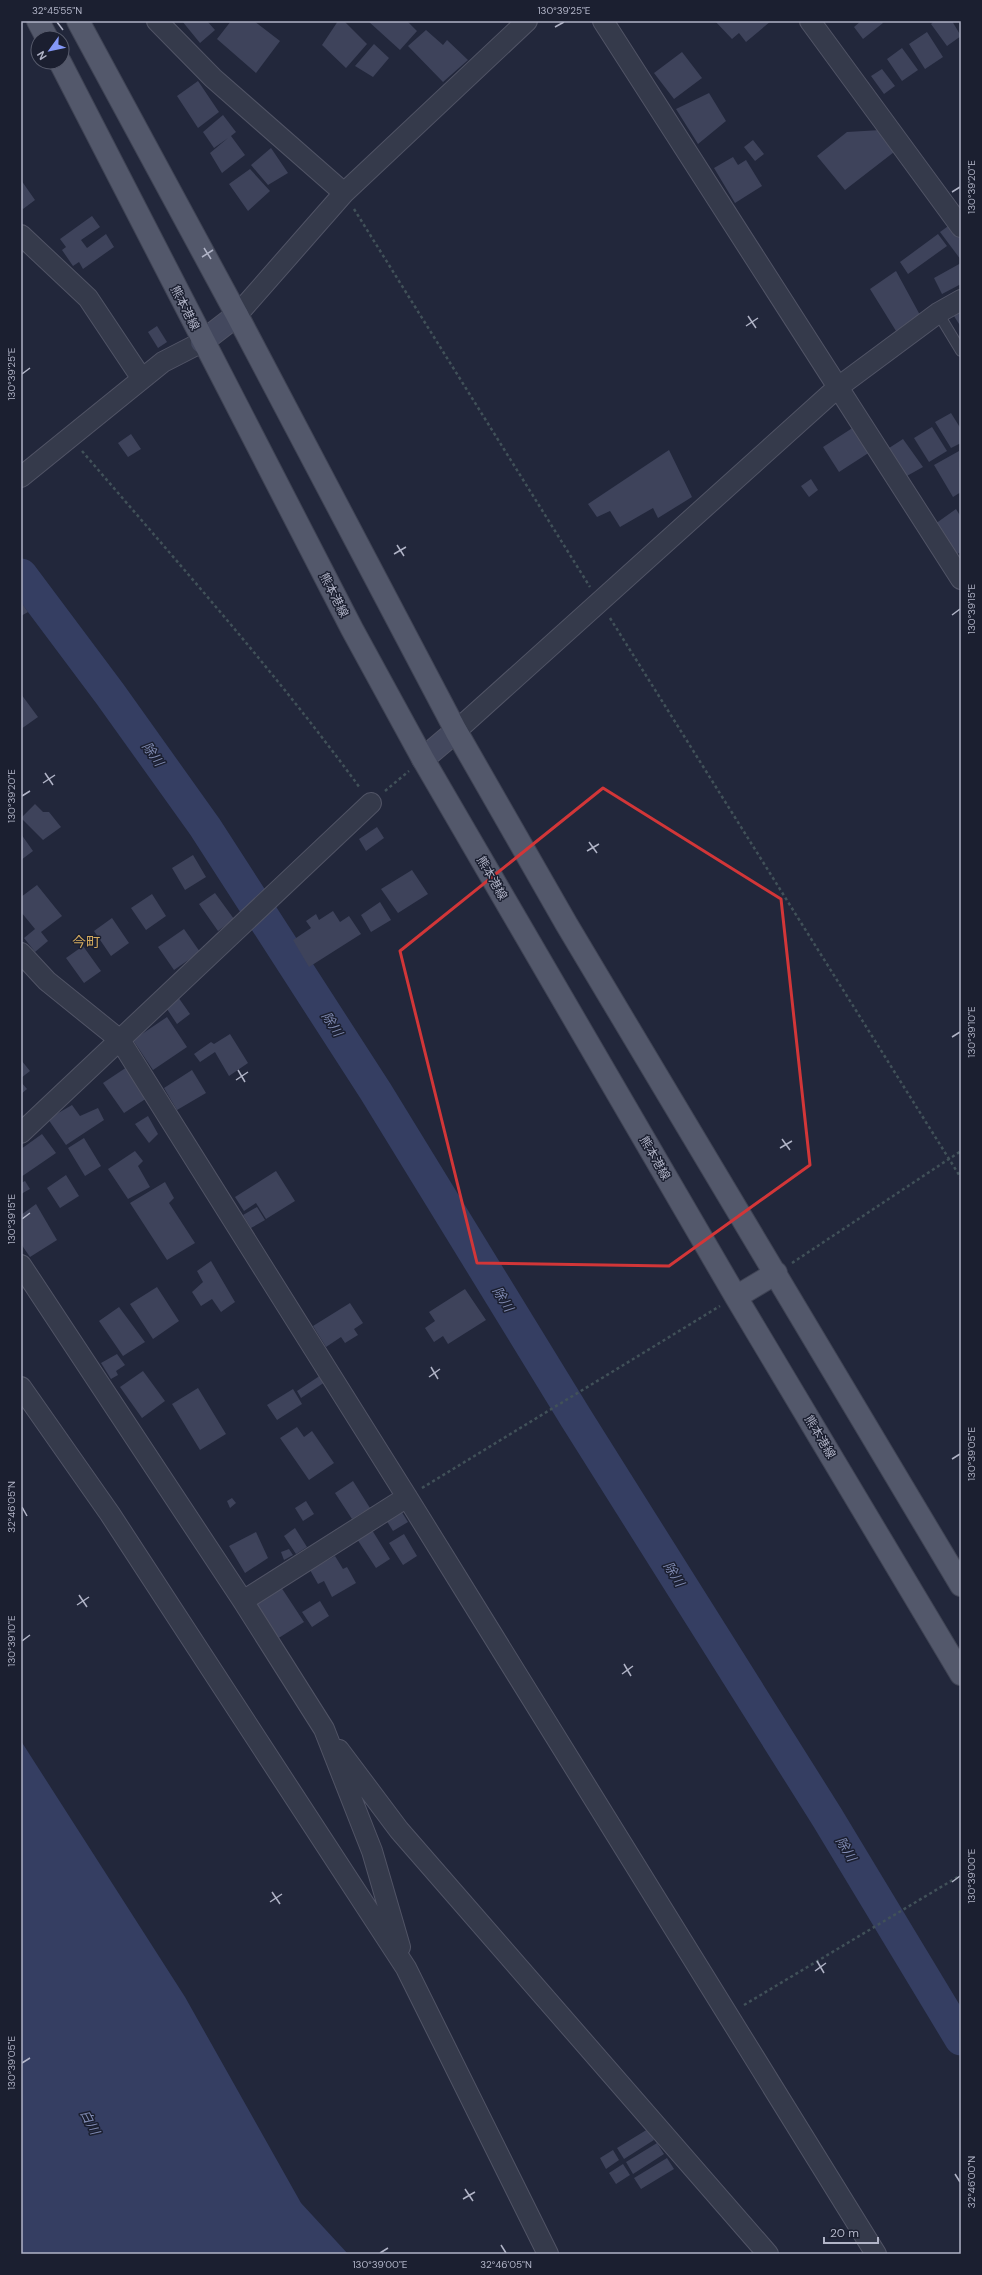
<svg xmlns="http://www.w3.org/2000/svg" width="982" height="2275" font-family="'DM Sans','Noto Sans JP',sans-serif">
<style>
.water{fill:#353e62}
.lines{fill:none;stroke-linecap:round;stroke-linejoin:round}
.river{stroke:#353e62;stroke-width:33}
.building{fill:#3e435b}
.lane-casing{stroke:#515466;stroke-width:12}
.street-casing{stroke:#515466;stroke-width:22}
.secondary-casing{stroke:#515466;stroke-width:24}
.primary-casing{stroke:#3f4354;stroke-width:24}
.path{stroke:#415159;stroke-width:2.5;stroke-dasharray:3 3;stroke-linecap:butt}
.lane{stroke:#353a4b;stroke-width:10}
.street{stroke:#353a4b;stroke-width:20}
.secondary{stroke:#43485e;stroke-width:22}
.primary{stroke:#53586b;stroke-width:22}
.marked{fill:none;stroke:#d23638;stroke-width:3;stroke-linejoin:round}
.ticks{fill:none;stroke:#b1b4c7;stroke-width:1.5}
.labels{text-anchor:middle;dominant-baseline:central;stroke-width:3;stroke-linejoin:round;paint-order:stroke}
.street-label{font-size:12px;fill:#b1b4c7;stroke:#1b1f30}
.water-label{font-size:13px;font-style:italic;fill:#808bb3;stroke:#1b1f30}
.quarter-label{font-size:14px;fill:#d5ab5e;stroke:#1b1f30}
.neatline{fill:none;stroke:#b1b4c7;stroke-width:1.5}
.ticks-label{font-size:10px;text-anchor:middle;fill:#b1b4c7}
</style>
<rect width="100%" height="100%" fill="#22273b"/>
<path class="water" d="M21 1741 185 1997 301 2203 348 2254H21Z"/>
<g class="lines">
<path class="river" d="M21 575 110 694 205 827 376 1092 576 1418 827 1817 961 2039"/>
</g>
<path class="building" d="M182 21H207L215 30 200 43Z
M231 21H254L280 41 256 73 217 39Z
M338 21H344L367 44 346 68 322 45Z
M368 21H407L417 31 400 50Z
M715 21H771L746 42 739 33 732 39Z
M861 21H881L883 23 863 39 854 27Z
M934 21H952L961 36 947 46 931 24Z
M426 30 443 45 447 40 468 60 443 82 408 46Z
M927 32 943 57 925 69 909 44Z
M374 44 389 58 373 77 355 66Z
M902 48 918 70 902 81 887 59Z
M682 52 702 78 674 99 654 73Z
M882 69 895 86 884 94 871 76Z
M198 81 219 112 198 128 177 96Z
M709 93 726 121 698 144 676 109Z
M223 115 236 132 231 136 245 155 222 173 210 153 228 138 214 148 203 132Z
M881 130 898 149 845 190 817 156 847 132Z
M753 140 764 154 755 161 744 147Z
M271 148 288 173 268 185 251 165Z
M733 157 738 165 746 160 762 186 735 203 714 168Z
M250 169 270 191 248 211 229 184Z
M21 180 35 200 23 209 21 206Z
M92 216 100 227 81 240 87 248 106 234 114 247 83 269 79 262 73 266 62 250 66 247 60 239Z
M951 224 961 237V260L940 232Z
M938 234 947 246 908 274 900 262Z
M961 263V284L942 294 934 278Z
M896 271 920 315 896 331 870 289Z
M961 308V327L952 313Z
M157 326 167 342 158 348 148 332Z
M951 413 961 429V443L951 448 935 422Z
M854 427 870 452 839 472 823 447Z
M932 427 947 451 929 462 914 438Z
M131 434 141 449 128 457 118 443Z
M903 439 923 467 905 477 886 450Z
M669 450 692 497 658 518 653 508 620 527 610 511 597 517 588 504Z
M959 451 961 492 953 497 934 465Z
M811 479 818 490 809 497 801 486Z
M956 509 961 517V552L955 555 935 524Z
M21 602 28 612 21 616Z
M21 694 38 717 21 729Z
M35 804 43 812H49L61 827 43 840 21 818Z
M377 827 384 838 366 851 359 839Z
M21 834 33 851 21 860Z
M193 855 206 877 185 890 172 868Z
M412 870 428 894 398 913 381 889Z
M37 885 62 916 41 932 48 941 35 952 24 938 35 929 21 912V897Z
M215 893 234 919 218 931 199 904Z
M152 894 166 916 146 930 131 908Z
M380 902 391 920 371 932 361 915Z
M333 911 340 922 349 916 361 934 309 967 293 940 311 928 306 921 316 914 319 920Z
M112 918 129 943 111 956 94 931Z
M184 929 200 952 174 970 158 947Z
M83 946 101 971 84 983 66 958Z
M178 997 190 1014 177 1024 165 1006Z
M167 1017 187 1047 153 1070 133 1040Z
M230 1034 248 1063 229 1076 215 1052 200 1062 194 1054 211 1042 214 1044Z
M21 1060 30 1071 21 1078Z
M127 1067 147 1098 124 1113 103 1083Z
M192 1070 206 1093 177 1110 164 1088Z
M21 1082 27 1089 21 1094Z
M72 1105 80 1116 98 1108 104 1120 66 1145 48 1119Z
M148 1116 158 1134 149 1143 135 1124Z
M42 1134 56 1153 21 1177V1149Z
M84 1138 101 1166 85 1176 68 1148Z
M135 1151 143 1161 138 1166 150 1187 128 1199 108 1169Z
M276 1171 295 1201 266 1219 256 1203 244 1211 235 1197Z
M66 1175 79 1196 60 1208 47 1188Z
M25 1181 30 1189 21 1194V1183Z
M165 1182 174 1198 169 1203 195 1243 167 1260 130 1203Z
M36 1204 57 1240 30 1257 21 1244V1215Z
M257 1207 265 1220 251 1228 243 1215Z
M211 1261 235 1302 221 1312 212 1299 201 1306 192 1292 203 1282 197 1271Z
M157 1287 179 1321 153 1339 130 1304Z
M465 1289 486 1320 448 1344 443 1336 434 1342 425 1328 435 1321 429 1312Z
M350 1303 363 1323 354 1329 358 1335 345 1343 341 1337 326 1347 313 1326Z
M119 1307 145 1342 123 1356 99 1321Z
M117 1354 125 1365 116 1371 118 1375 111 1379 101 1363Z
M143 1371 165 1401 142 1418 120 1387Z
M324 1373 328 1380 301 1398 297 1391Z
M198 1388 226 1434 200 1450 172 1404Z
M293 1389 302 1404 277 1420 267 1405Z
M297 1427 304 1437 312 1431 334 1463 309 1480 280 1438Z
M353 1481 370 1508 352 1519 335 1493Z
M232 1498 236 1503 230 1508 227 1501Z
M306 1501 314 1514 303 1521 295 1508Z
M398 1506 408 1522 393 1531 383 1515Z
M295 1528 307 1547 296 1554 284 1536Z
M372 1530 390 1559 376 1568 357 1539Z
M256 1532 268 1558 245 1573 229 1546Z
M404 1534 417 1556 403 1565 389 1543Z
M289 1549 293 1555 284 1560 281 1552Z
M335 1556 343 1569 347 1567 356 1583 332 1597 324 1581 318 1584 310 1570Z
M279 1584 304 1622 277 1639 253 1600Z
M320 1601 329 1616 312 1627 302 1612Z
M648 2129 654 2140 624 2159 617 2148Z
M657 2143 664 2154 633 2174 626 2162Z
M613 2150 619 2160 606 2169 600 2158Z
M667 2158 674 2169 641 2189 634 2178Z
M623 2164 630 2175 616 2184 609 2173Z"/>
<g class="lines">
<g class="lane-casing">
<path id="lane" d="M938 313 961 351"/>
</g>
<g class="street-casing">
<path id="street" d="M157 21 213 78 344 193
M603 21 961 579
M810 21 961 227
M21 235 88 298 142 379
M237 315 344 193 527 21
M21 477 163 362 202 342
M456 731 837 388 938 313 961 300
M21 953 47 981 120 1040 407 1497 876 2254
M21 1133 371 803
M21 1265 243 1601 324 1729 372 1851 400 1947
M21 1387 110 1514 406 1968 548 2254
M243 1601 407 1497
M339 1750 399 1830 768 2254"/>
</g>
<g class="secondary-casing">
<path id="secondary" d="M202 342 237 315
M423 759 456 731"/>
</g>
<g class="primary-casing">
<path id="primary" d="M38 21 47 38
M78 21 237 315 456 731 567 925 961 1585
M60 62 352 629 423 759 736 1297 961 1674
M736 1297 776 1273"/>
</g>
<path class="path" d="M354 209 590 587
M82 451C177 562 274 670 360 788
M610 618 961 1178
M385 791 409 771
M792 1263 961 1151
M422 1488 720 1306
M744 2005 961 1875"/>
<use href="#lane" class="lane"/>
<use href="#street" class="street"/>
<use href="#secondary" class="secondary"/>
<use href="#primary" class="primary"/>
</g>
<path class="marked" d="M603 788 781 899 810 1165 669 1266 477 1263 400 951Z"/>
<path class="ticks" d="M57 22 63 30M555 27 564 22M952 192 960 187M204 248 211 259M202 257 213 250M748 316 756 328M746 326 758 318M22 374 30 368M397 545 404 556M394 554 406 547M952 615 960 609M45 773 53 785M43 783 55 775M22 796 30 791M589 842 597 853M587 851 599 844M952 1037 960 1032M238 1070 245 1082M236 1080 248 1072M782 1139 790 1150M780 1148 792 1141M22 1219 30 1213M431 1367 438 1379M429 1377 440 1369M952 1459 960 1454M22 1507 27 1516M79 1595 87 1607M77 1605 89 1597M22 1641 30 1635M624 1664 631 1676M622 1674 633 1666M952 1882 960 1876M272 1892 280 1904M270 1902 282 1894M817 1961 824 1973M815 1971 826 1963M22 2063 30 2058M955 2174 960 2182M465 2189 473 2201M463 2199 475 2192M501 2245 506 2253M380 2253 388 2248"/>
<g class="labels">
<g class="street-label">
<text transform="translate(185 308) rotate(63)">熊本港線</text>
<text transform="translate(334 595) rotate(63)">熊本港線</text>
<text transform="translate(492 878) rotate(60)">熊本港線</text>
<text transform="translate(655 1158) rotate(60)">熊本港線</text>
<text transform="translate(820 1437) rotate(59)">熊本港線</text>
</g>
<g class="water-label">
<text transform="translate(153 754) rotate(55)">除川</text>
<text transform="translate(332 1024) rotate(57)">除川</text>
<text transform="translate(503 1299) rotate(58)">除川</text>
<text transform="translate(674 1574) rotate(58)">除川</text>
<text transform="translate(846 1849) rotate(59)">除川</text>
<text transform="translate(90 2122) rotate(63)">白川</text>
</g>
<g class="quarter-label">
<text x="86" y="942">今町</text>
</g>
</g>
<rect width="982" height="2275" fill="none" stroke="#1b1f30" stroke-width="44"/>
<g transform="translate(50 50) rotate(237)"><circle r="19" fill="#1b1f30" stroke="#575b6c"/>
<path d="M0-3L7 15L0 10L-7 15Z" fill="#8498f8"/>
<text y="-6" font-size="11" font-weight="bold" text-anchor="middle" fill="#b1b4c7">N</text>
</g>
<path d="M824 2237v6h54v-6" fill="none" stroke="#b1b4c7" stroke-width="2"/>
<text x="830" y="2237" font-size="12" fill="#b1b4c7" stroke="#1b1f30" stroke-width="3" paint-order="stroke">20 m</text>
<rect x="22" y="22" width="938" height="2231" class="neatline"/>
<g class="ticks-label">
<text x="57" y="14">32°45'55"N</text>
<text x="564" y="14">130°39'25"E</text>
<text transform="translate(971 187) rotate(-90)" y="4">130°39'20"E</text>
<text transform="translate(11 374) rotate(-90)" y="4">130°39'25"E</text>
<text transform="translate(971 609) rotate(-90)" y="4">130°39'15"E</text>
<text transform="translate(11 796) rotate(-90)" y="4">130°39'20"E</text>
<text transform="translate(971 1032) rotate(-90)" y="4">130°39'10"E</text>
<text transform="translate(11 1219) rotate(-90)" y="4">130°39'15"E</text>
<text transform="translate(971 1454) rotate(-90)" y="4">130°39'05"E</text>
<text transform="translate(11 1507) rotate(-90)" y="4">32°46'05"N</text>
<text transform="translate(11 1641) rotate(-90)" y="4">130°39'10"E</text>
<text transform="translate(971 1876) rotate(-90)" y="4">130°39'00"E</text>
<text transform="translate(11 2063) rotate(-90)" y="4">130°39'05"E</text>
<text transform="translate(971 2182) rotate(-90)" y="4">32°46'00"N</text>
<text x="380" y="2268">130°39'00"E</text>
<text x="506" y="2268">32°46'05"N</text>
</g>
</svg>
